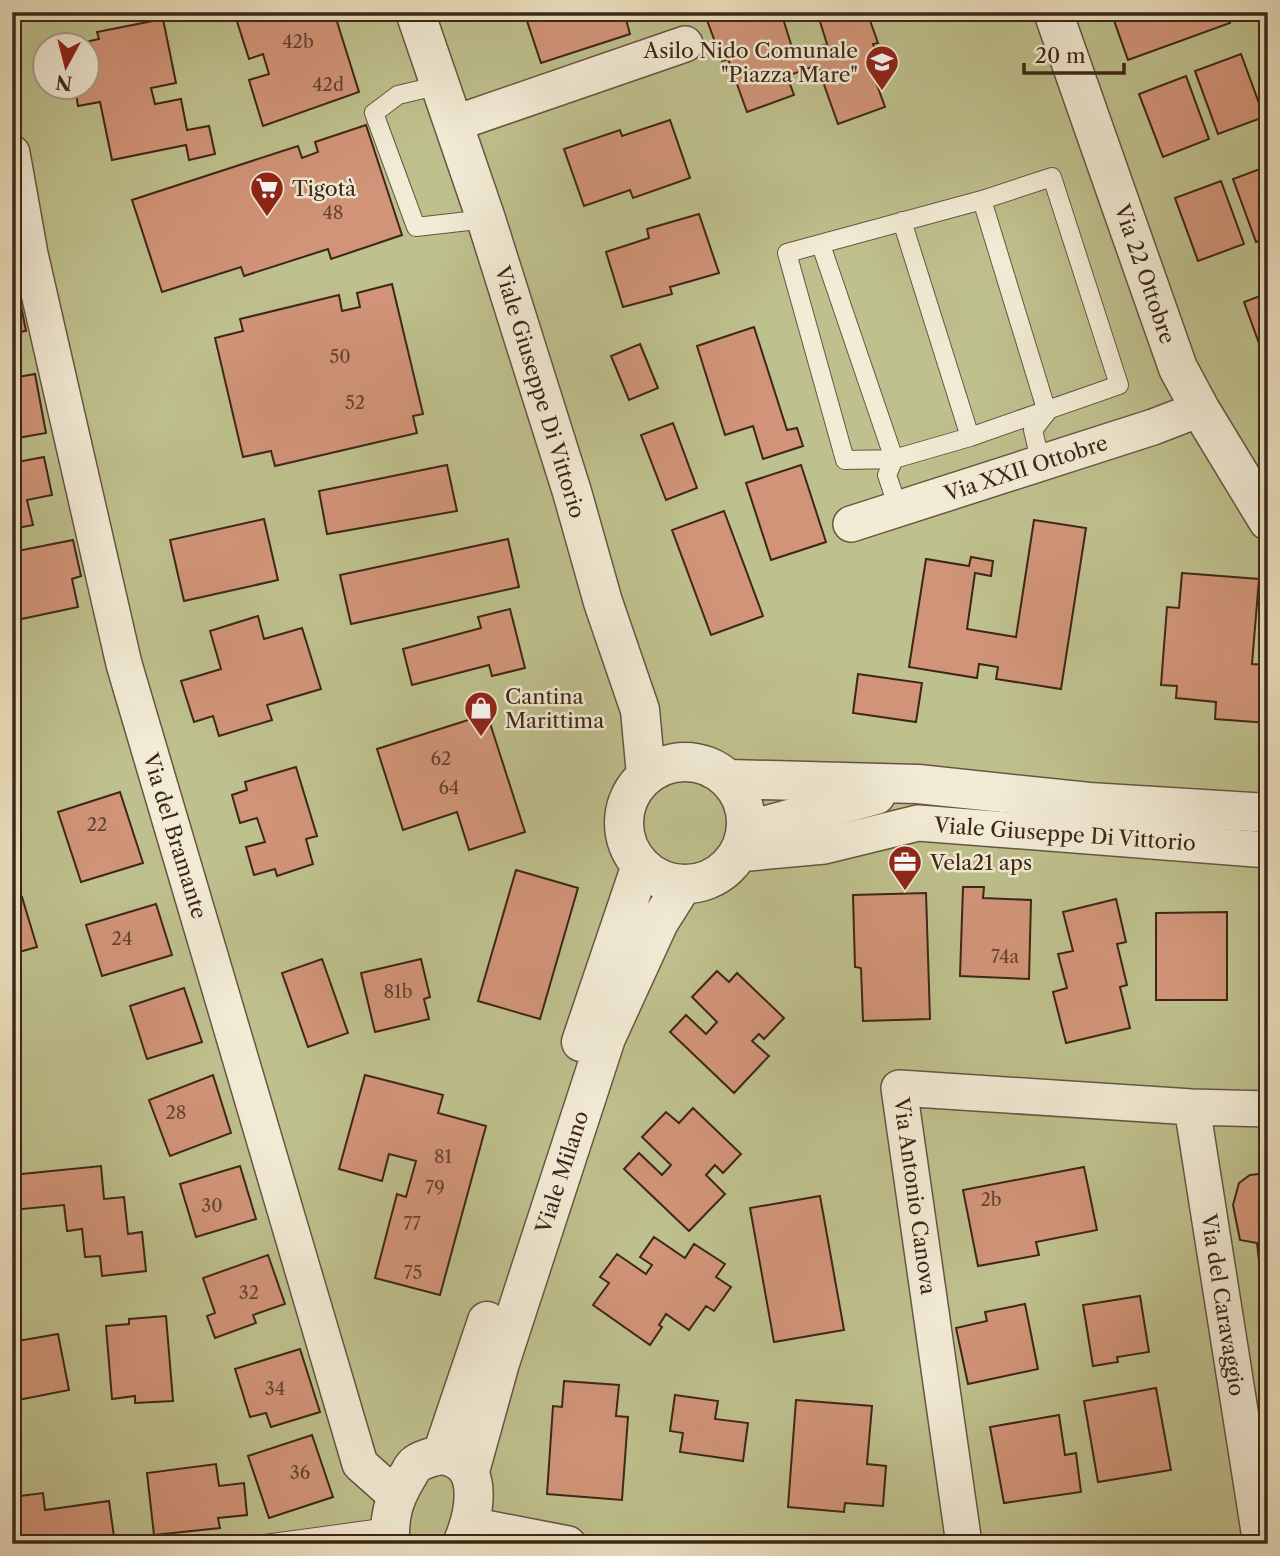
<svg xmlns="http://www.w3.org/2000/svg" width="1280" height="1556" font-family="'Libre Caslon Text',serif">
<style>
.green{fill:#bec08d;stroke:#7e7352;stroke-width:2;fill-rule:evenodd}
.building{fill:#d19478;stroke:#3e2617;stroke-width:2}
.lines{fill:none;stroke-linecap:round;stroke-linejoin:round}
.service-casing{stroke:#695441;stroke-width:20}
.minor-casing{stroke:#695441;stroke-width:38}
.tertiary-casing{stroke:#695441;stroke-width:41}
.service{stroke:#f2ebd5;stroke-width:18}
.minor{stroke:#f2ebd5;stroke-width:35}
.tertiary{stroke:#f2ebd5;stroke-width:38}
.labels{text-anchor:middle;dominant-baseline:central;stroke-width:5;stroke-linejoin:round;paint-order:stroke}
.number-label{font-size:18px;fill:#63422f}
.poi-label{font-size:21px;fill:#3e2617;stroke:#f2ebd5;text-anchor:start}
.street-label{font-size:21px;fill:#3e2617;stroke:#f2ebd5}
</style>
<rect width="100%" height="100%" fill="#ebe0bf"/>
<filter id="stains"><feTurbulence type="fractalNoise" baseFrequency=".00286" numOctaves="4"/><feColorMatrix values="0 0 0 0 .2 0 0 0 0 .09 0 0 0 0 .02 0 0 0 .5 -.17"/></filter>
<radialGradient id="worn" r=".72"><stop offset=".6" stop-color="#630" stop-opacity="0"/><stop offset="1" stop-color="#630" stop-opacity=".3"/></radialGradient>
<path class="green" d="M12 12H1268V1544H12ZM46 46H88V88H46Z"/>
<path class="building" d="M67 12H97L69 20Z
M234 12H334L359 92 263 126 249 80 269 74 263 54 249 59Z
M524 12H624L630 34 541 63Z
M724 12H781L794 54 827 44 817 12H867L878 43 873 44 886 79 876 82 885 107 838 124 817 65 787 76 794 95 747 112 728 59 722 61 707 20 724 14Z
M1111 12H1235L1227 15 1230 23 1128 60Z
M163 19 176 83 151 88 155 104 181 99 187 130 209 126 215 154 189 160 186 145 112 160 100 102 78 106 75 88H88V46H67L99 39 97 32Z
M1241 54 1264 117 1218 134 1195 71Z
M1186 76 1209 139 1163 157 1139 94Z
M670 120 690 178 633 198 630 190 584 206 564 149 620 130 622 136Z
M366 125 402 235 331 259 328 249 244 276 241 267 162 292 132 200 298 146 302 158 318 152 315 142Z
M1268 166V238L1256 242 1233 179Z
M1221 181 1244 244 1198 261 1175 198Z
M699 214 719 273 670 287 672 294 623 307 606 252 649 238 647 229Z
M15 275 26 331 12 333V276Z
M392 284 423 414 413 416 417 433 275 466 271 451 243 457 215 338 243 331 240 319 339 295 342 311 360 307 357 293Z
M1268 293V343L1260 346 1244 302Z
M754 327 787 430 797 428 803 446 763 459 753 426 725 435 697 346Z
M640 344 658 388 629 400 611 356Z
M35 374 46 433 12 439V378Z
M673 423 697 488 666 500 641 435Z
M44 457 52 495 27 500 33 525 12 529V463Z
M447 465 457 511 327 534 319 491Z
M801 465 826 542 771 560 746 483Z
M724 511 763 616 711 635 672 530Z
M264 519 278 580 184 601 170 540Z
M1034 520 1086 528 1061 689 996 679 998 667 979 664 977 678 909 667 926 559 969 566 971 557 993 561 991 576 975 573 967 629 1016 637Z
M508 539 519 587 351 624 340 575Z
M73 540 81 576 72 579 78 607 12 621V552Z
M1182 573 1259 579 1252 664 1268 665V723L1215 719 1216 702 1176 698 1177 686 1161 685 1167 607 1179 608Z
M510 609 525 668 492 676 489 665 412 685 403 649 481 628 478 617Z
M258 616 264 639 302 628 321 689 267 705 272 720 219 736 213 716 194 722 181 681 221 669 210 631Z
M12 662 20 700 12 701Z
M858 674 922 683 916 722 853 713Z
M487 714 525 832 469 850 457 812 403 830 377 749Z
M296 767 317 836 306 839 313 864 277 876 275 869 254 875 246 847 265 842 257 818 240 823 232 795 247 790 245 782Z
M120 792 143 863 81 882 58 812Z
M516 870 578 888 540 1019 478 1001Z
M963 887H984L983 898 1031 900 1029 979 960 976Z
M926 893 930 1019 863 1021 861 968 855 967 853 895Z
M22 897 37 947 12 954V900Z
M1116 899 1126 942 1117 944 1127 985 1120 987 1130 1028 1066 1043 1053 992 1067 988 1058 954 1073 951 1063 912Z
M156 904 172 955 102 976 86 925Z
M1227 912V1000H1156V913Z
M322 959 348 1033 308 1047 282 973Z
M421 959 430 997 424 999 429 1019 375 1032 361 973Z
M717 971 729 982 737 973 784 1018 764 1039 759 1034 752 1041 769 1056 734 1093 670 1032 686 1015 706 1034 717 1022 692 997Z
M184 988 202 1042 147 1059 130 1006Z
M213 1075 231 1133 170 1156 149 1100Z
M365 1075 443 1095 438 1113 486 1126 440 1295 375 1278 397 1194 406 1197 416 1161 389 1154 382 1181 339 1169Z
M693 1108 741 1154 723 1173 715 1165 706 1175 725 1194 689 1231 624 1169 639 1153 662 1175 671 1165 642 1137 666 1112 679 1123Z
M101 1166 104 1199 124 1197 128 1234 142 1232 146 1271 102 1276 100 1256 85 1257 82 1229 67 1231 64 1205 12 1210V1175Z
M240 1166 256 1219 196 1237 180 1184Z
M1084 1167 1097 1230 1036 1242 1039 1255 978 1266 963 1190Z
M1267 1173 1268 1174V1283L1261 1278 1257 1243 1240 1240 1233 1205 1239 1183 1250 1175Z
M820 1196 844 1330 774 1342 750 1208Z
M654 1237 685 1258 694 1244 725 1264 716 1277 731 1287 714 1311 706 1306 689 1330 666 1314 659 1325 662 1327 650 1345 593 1305 609 1283 600 1277 617 1254 646 1274 652 1265 640 1257Z
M268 1255 285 1304 253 1315 256 1323 215 1338 207 1316 215 1313 203 1278Z
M1140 1296 1149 1352 1117 1357 1118 1362 1093 1366 1083 1305Z
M1025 1304 1038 1369 968 1384 956 1328 987 1321 985 1312Z
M166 1316 173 1401 135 1403V1396L112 1399 106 1326 129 1324V1319Z
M58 1334 69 1390 13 1401 19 1435 12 1436V1342Z
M300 1349 320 1412 271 1427 266 1413 250 1417 235 1369Z
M564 1381 619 1385 616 1416 628 1417 622 1500 547 1494 553 1406 562 1407Z
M1156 1388 1171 1470 1098 1482 1084 1401Z
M675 1395 718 1401 715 1419 748 1423 743 1461 680 1452 683 1433 670 1431Z
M796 1400 872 1406 867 1464 886 1466 883 1506 845 1503 844 1512 788 1507Z
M1059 1415 1065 1455 1076 1453 1081 1492 1004 1503 990 1427Z
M312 1435 333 1497 269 1518 248 1456Z
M216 1464 219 1486 244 1483 247 1515 218 1518 220 1528 154 1535 147 1473Z
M43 1493 45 1510 109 1501 115 1544H12V1497Z"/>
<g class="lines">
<g class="service-casing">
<path id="service" d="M440 85 398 95 374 113 416 227 486 219
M1052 177 1119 385 970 437 894 459 845 460 787 253 982 200Z
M982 200 1047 412 1033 430 1041 464
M902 221 970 437
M821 245 894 459 887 475 898 508
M265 1544 389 1527"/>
</g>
<g class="minor-casing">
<path id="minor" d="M453 124 685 44
M12 153 30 254 124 664 360 1464 396 1496
M851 524 1153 427 1200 409
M738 854 824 846 918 823 1268 850
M1192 1107 1261 1544
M470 1525 568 1544
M964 1544 899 1088 1192 1107 1268 1109"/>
</g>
<g class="tertiary-casing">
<path id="tertiary" d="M415 12 486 219 572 492 603 602 640 710 646 775
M1053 12 1178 368 1200 409 1268 521
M624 823a61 61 0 1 1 122 0a61 61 0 1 1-122 0Z
M729 779 918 784 1089 802 1268 813
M746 831 876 795
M581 1042 641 865
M442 1454 487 1321
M470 1471 500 1363 606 1038 659 922 683 884
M390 1544C389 1517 393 1500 407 1477 410 1473 412 1466 416 1464 423 1459 439 1454 447 1456 486 1465 474 1516 462 1544"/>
</g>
<use href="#service" class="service"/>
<use href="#minor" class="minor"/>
<use href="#tertiary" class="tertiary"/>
</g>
<defs>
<g id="school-pin" transform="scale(1.75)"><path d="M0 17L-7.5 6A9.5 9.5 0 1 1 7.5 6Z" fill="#8f2418" stroke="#f2ebd5"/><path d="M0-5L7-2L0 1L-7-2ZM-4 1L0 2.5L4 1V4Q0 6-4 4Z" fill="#fff"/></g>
<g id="supermarket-pin" transform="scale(1.75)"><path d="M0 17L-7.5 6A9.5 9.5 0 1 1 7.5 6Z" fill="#8f2418" stroke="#f2ebd5"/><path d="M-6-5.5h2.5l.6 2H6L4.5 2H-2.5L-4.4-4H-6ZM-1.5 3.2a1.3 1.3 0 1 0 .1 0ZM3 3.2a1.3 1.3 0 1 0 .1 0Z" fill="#fff"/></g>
<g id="shop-pin" transform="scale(1.75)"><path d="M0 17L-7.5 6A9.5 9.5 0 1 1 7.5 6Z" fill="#8f2418" stroke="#f2ebd5"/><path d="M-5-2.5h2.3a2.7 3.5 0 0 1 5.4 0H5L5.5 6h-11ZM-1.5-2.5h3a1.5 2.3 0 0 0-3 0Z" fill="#fff"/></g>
<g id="office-pin" transform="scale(1.75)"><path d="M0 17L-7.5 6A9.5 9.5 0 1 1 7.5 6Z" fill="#8f2418" stroke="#f2ebd5"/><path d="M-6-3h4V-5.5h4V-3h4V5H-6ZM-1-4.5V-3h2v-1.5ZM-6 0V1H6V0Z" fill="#fff"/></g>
</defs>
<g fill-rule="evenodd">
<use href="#school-pin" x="882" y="62"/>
<use href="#supermarket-pin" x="267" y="188"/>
<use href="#shop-pin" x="481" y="708"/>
<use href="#office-pin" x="905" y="862"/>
</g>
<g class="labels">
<g class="number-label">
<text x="298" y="42">42b</text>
<text x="328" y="85">42d</text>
<text x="333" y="213">48</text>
<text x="340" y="357">50</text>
<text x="355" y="403">52</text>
<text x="441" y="759">62</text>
<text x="449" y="788">64</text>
<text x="97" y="825">22</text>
<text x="122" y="939">24</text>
<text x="1005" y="957">74a</text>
<text x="398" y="992">81b</text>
<text x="176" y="1113">28</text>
<text x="443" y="1157">81</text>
<text x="435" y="1188">79</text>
<text x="991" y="1200">2b</text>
<text x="212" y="1206">30</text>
<text x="412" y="1224">77</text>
<text x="413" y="1273">75</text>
<text x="249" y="1293">32</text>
<text x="275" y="1389">34</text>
<text x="300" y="1473">36</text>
</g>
<g class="poi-label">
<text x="858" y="50" text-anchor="end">Asilo Nido Comunale<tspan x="858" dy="24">"Piazza Mare"</tspan></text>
<text x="292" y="188">Tigotà</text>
<text x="505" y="696">Cantina<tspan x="505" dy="24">Marittima</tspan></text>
<text x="930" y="862">Vela21 aps</text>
</g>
<g class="street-label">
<text transform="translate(1145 274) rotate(71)">Via 22 Ottobre</text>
<text transform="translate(540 392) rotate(73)">Viale Giuseppe Di Vittorio</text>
<text transform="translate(1026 468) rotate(-18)">Via XXII Ottobre</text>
<text transform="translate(1065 834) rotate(4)">Viale Giuseppe Di Vittorio</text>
<text transform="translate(175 836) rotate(73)">Via del Bramante</text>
<text transform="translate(562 1172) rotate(-72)">Viale Milano</text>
<text transform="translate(915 1196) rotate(82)">Via Antonio Canova</text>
<text transform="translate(1223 1305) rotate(81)">Via del Caravaggio</text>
</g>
</g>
<rect width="1280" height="1556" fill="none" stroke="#ebe0bf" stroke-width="42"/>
<rect x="14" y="14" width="1252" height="1528" fill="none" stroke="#3e2617" stroke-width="3.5"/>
<rect x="21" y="21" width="1238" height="1514" fill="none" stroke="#3e2617" stroke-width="2"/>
<g transform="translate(66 66) rotate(187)"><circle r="33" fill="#f2ebd5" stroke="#aa9c89" stroke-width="2"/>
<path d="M0-5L12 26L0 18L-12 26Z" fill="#8f2418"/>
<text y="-10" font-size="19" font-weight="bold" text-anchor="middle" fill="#3e2617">N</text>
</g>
<path d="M1024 63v10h100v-10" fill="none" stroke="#3e2617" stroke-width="3.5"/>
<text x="1035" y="63" font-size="21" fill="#3e2617" stroke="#f2ebd5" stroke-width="5" paint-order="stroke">20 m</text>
<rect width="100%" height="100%" filter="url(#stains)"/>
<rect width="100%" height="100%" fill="url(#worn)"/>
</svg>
